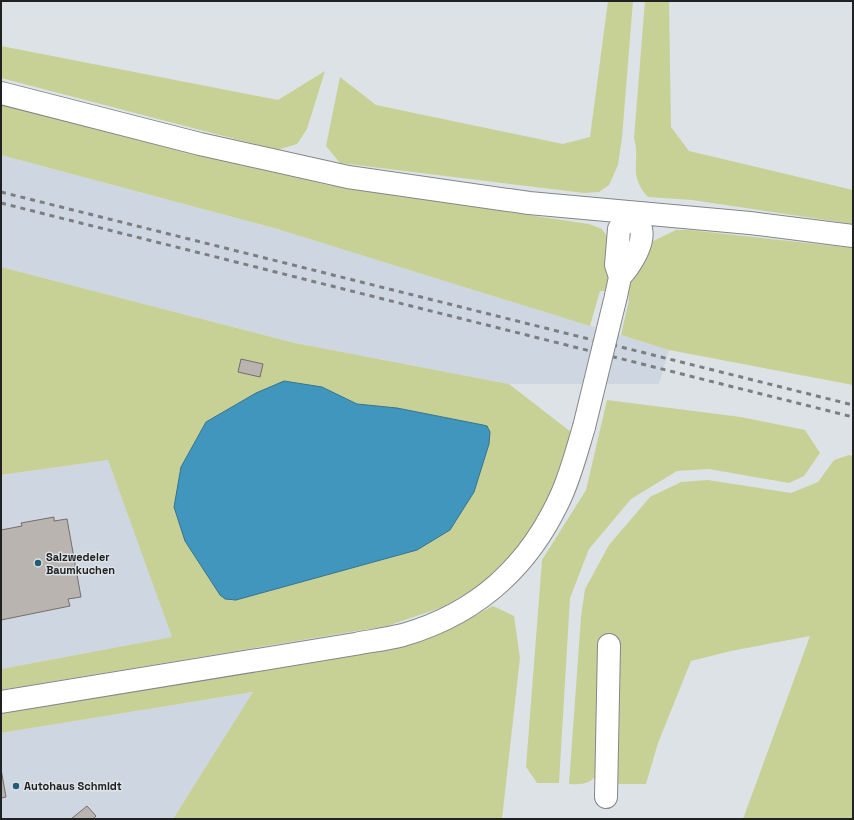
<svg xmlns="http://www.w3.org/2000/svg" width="854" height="820" font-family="'Space Grotesk',sans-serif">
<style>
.built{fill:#ced7e1}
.green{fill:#c8d195;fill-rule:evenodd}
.water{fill:#4096bd;stroke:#36738f}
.building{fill:#bab4b1;stroke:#736e6b}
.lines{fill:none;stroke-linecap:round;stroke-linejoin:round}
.minor-casing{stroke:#83868a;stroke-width:24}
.minor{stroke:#fff;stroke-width:22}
.rail{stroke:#7c7f82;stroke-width:3;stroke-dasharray:5 5;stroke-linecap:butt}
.minor-bridge-casing{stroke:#83868a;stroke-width:24;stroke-linecap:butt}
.minor-bridge{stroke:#fff;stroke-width:22}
.poi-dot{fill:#225d76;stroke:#dde2e6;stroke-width:1.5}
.labels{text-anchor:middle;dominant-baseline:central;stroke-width:3;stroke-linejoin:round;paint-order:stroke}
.poi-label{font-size:11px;font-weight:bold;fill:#202123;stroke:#dde2e6;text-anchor:start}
</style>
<rect width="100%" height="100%" fill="#dde2e6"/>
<path class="built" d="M1 155 274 228 669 350 659 384H509L295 343 1 267Z
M108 460 173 637 1 669V475Z
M254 692 173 819H1V733Z"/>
<path class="green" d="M608 1H633L622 138 618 165 609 185 599 192 584 193 340 163 326 146 340 77 376 105 563 144 590 137Z
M645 1H669L671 127 689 151 853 190V224L692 200 648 197C627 174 641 162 634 138Z
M1 46 278 100 325 71 307 129 297 144 277 150 1 78Z
M1 101 327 185 589 224 602 229 609 239V291H600L590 326 274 228 1 155Z
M676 230H690L853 248V385L669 350 621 335 629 300 627 283 651 242Z
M1 267 295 343 509 384 571 432 555 494 525 541 480 585 443 607 387 626 1 690V669L172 637 108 460 1 475ZM322 387 357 404 397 408 487 426 489 444 474 492 450 530 417 550 236 600 225 599 220 595 185 541 174 507Z
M607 400 741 417 805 430 820 453 804 476 789 483 709 469 677 471 631 499 589 549 570 598 559 783H537L526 767 542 560 586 490Z
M849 455 853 456V819H743L810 636 731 651 691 661 658 743 646 784H615L620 642 603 647 602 769C591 783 587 785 569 784L581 617 585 589 609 545 650 497 681 482 708 480 791 493 818 482 834 460Z
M493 606 514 616 520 658 502 819H173L253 692 1 733V713L226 673 460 623Z"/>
<path class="water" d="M284 381 322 387 357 404 397 408 483 425 487 426 490 432 489 444 474 492 450 530 417 550 236 600 225 599 220 595 185 541 174 507 181 467 206 422 256 393Z"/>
<path class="building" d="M241 359 263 364 260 377 238 372Z
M54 517V521L67 519 81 597 68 599 70 606 1 620V530L22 526 21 523Z
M1 769 6 797 1 798Z
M87 806 96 816 93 819H71Z"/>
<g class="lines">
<g class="minor-casing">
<path id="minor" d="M1 93 200 144 348 177 529 203 750 223 853 236
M620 277C629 267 645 244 641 229 639 224 635 218 632 213
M616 296 620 277 616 265 619 229 632 213
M1 702 355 644C371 641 387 639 403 635 478 613 529 567 561 496 571 474 577 450 584 427
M606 797 609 645"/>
</g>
<use href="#minor" class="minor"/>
<path class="rail" d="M1 192 853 405
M1 203 853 417"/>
<g class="minor-bridge-casing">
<path id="minor-bridge" d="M584 427 616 296"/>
</g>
<use href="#minor-bridge" class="minor-bridge"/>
</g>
<g class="poi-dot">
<circle cx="38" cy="563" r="4"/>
<circle cx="16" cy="786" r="4"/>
</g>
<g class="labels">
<g class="poi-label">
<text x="46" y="557">Salzwedeler<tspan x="46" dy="13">Baumkuchen</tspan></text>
<text x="24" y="786">Autohaus Schmidt</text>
</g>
</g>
<rect width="854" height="820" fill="none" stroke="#202123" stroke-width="4"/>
</svg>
